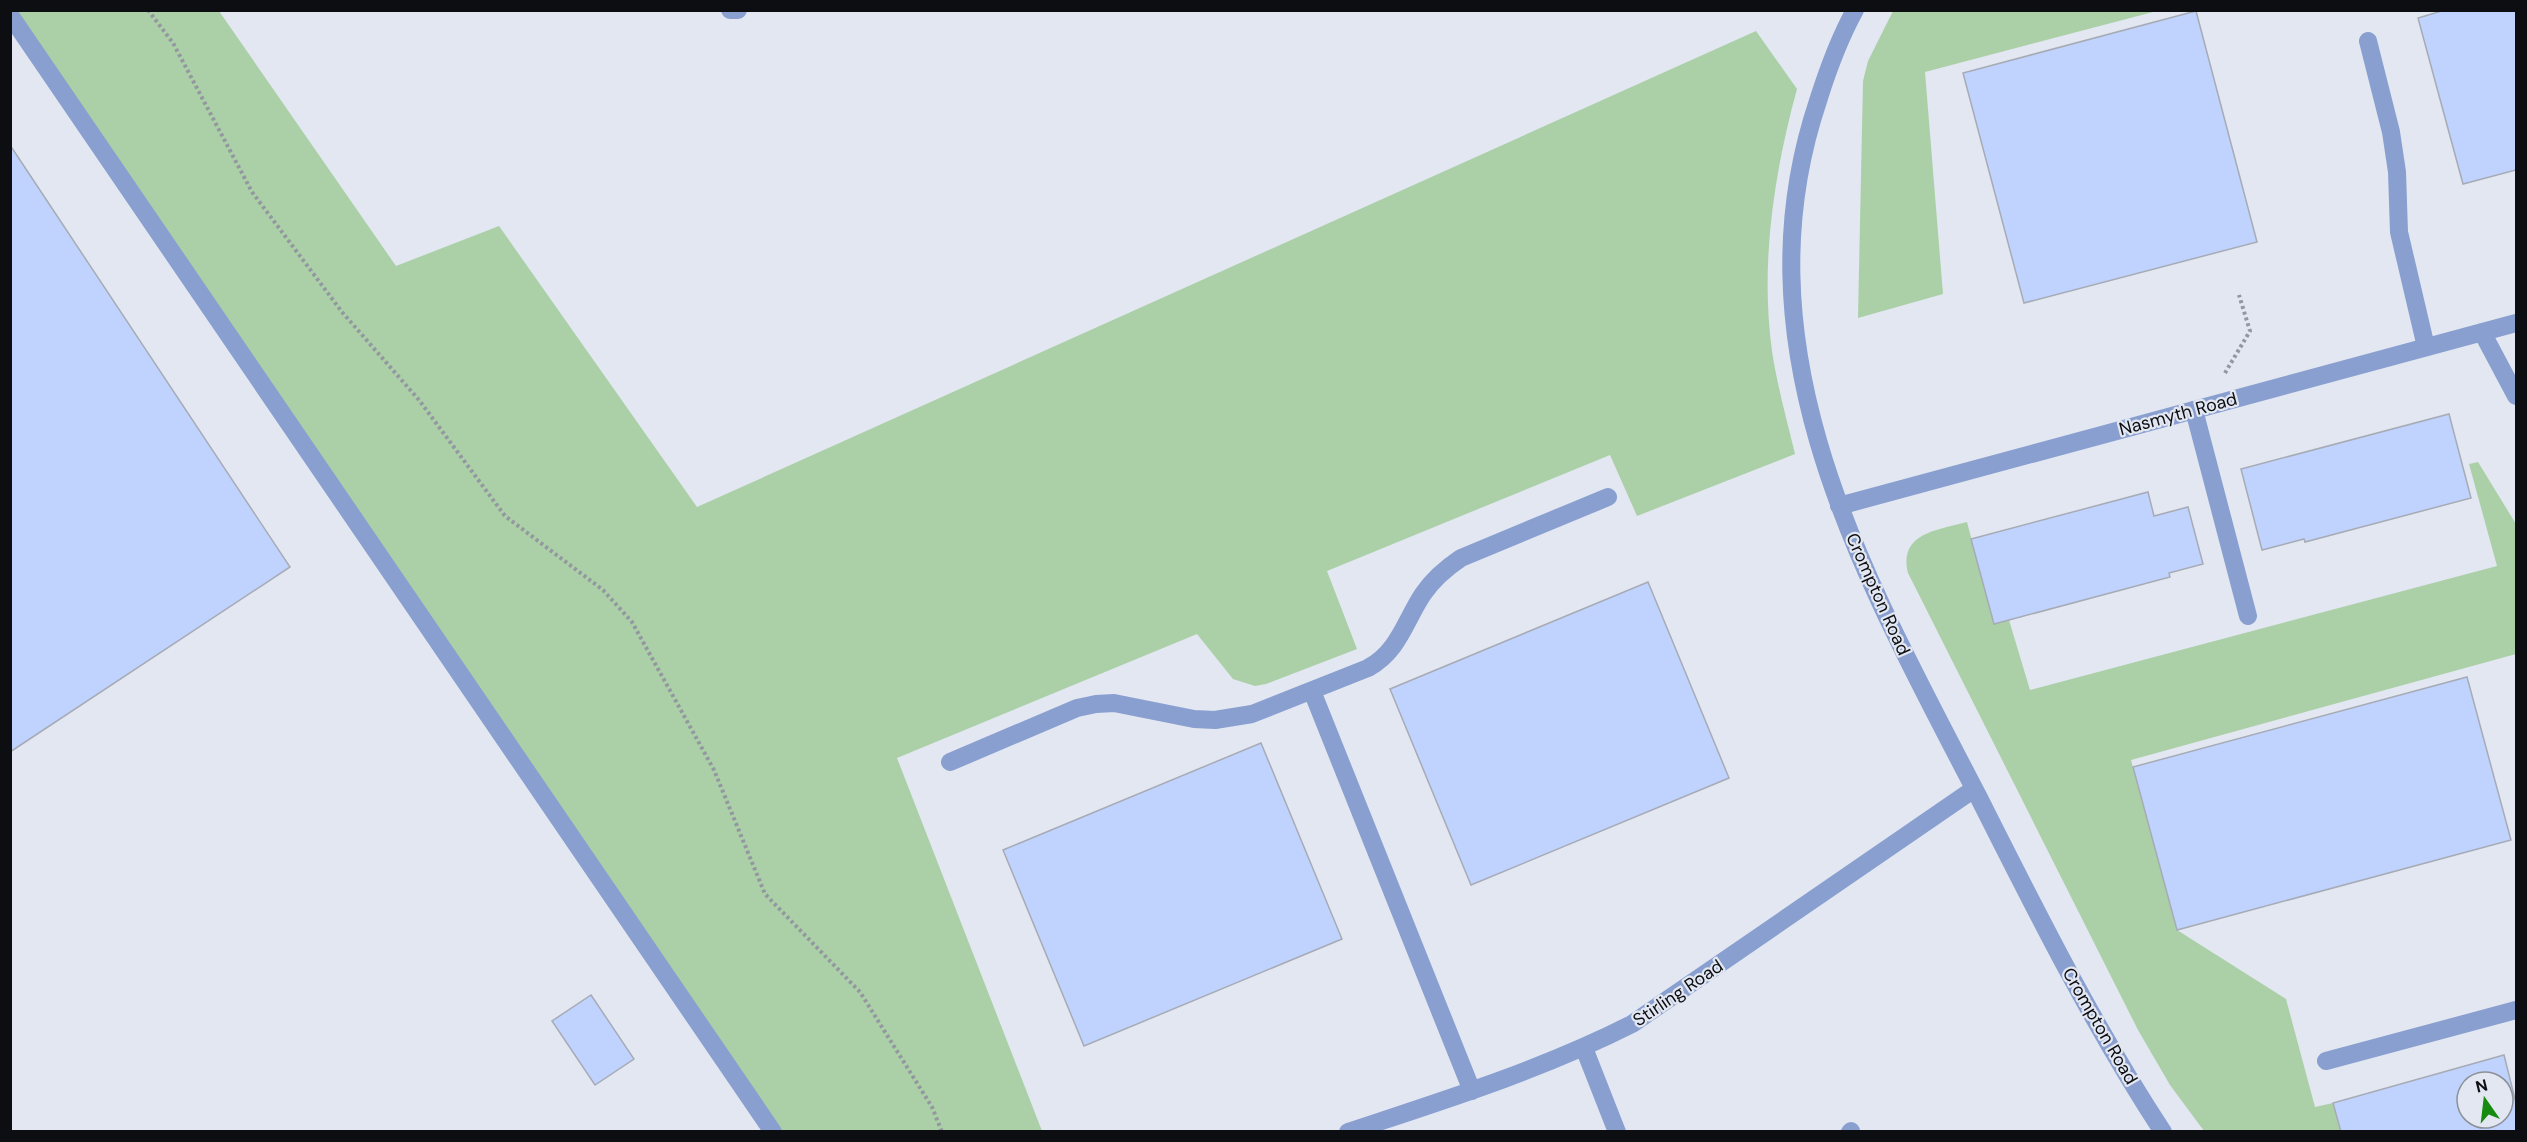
<svg xmlns="http://www.w3.org/2000/svg" width="2527" height="1142" font-family="'DM Sans',sans-serif">
<style>
.green{fill:#abd0a7}
.building{fill:#bfd3fe;stroke:#a6abb5;stroke-width:1.5;fill-rule:evenodd}
.lines{fill:none;stroke-linecap:round;stroke-linejoin:round}
.path{stroke:#93979f;stroke-width:4;stroke-dasharray:3 3;stroke-linecap:butt}
.service{stroke:#899fcf;stroke-width:18}
.minor{stroke:#899fcf;stroke-width:18}
.labels{text-anchor:middle;dominant-baseline:central;stroke-width:4.5;stroke-linejoin:round;paint-order:stroke}
.street-label{font-size:18px;fill:#0d0e12;stroke:#e2e7f2}
</style>
<rect width="100%" height="100%" fill="#e2e7f2"/>
<path class="green" d="M10 11H219L396 266 499 226 697 507 1756 31 1797 89C1774 173 1760 263 1772 351 1777 385 1787 420 1795 454L1637 516 1610 455 1327 571 1357 649 1266 684 1255 686 1233 679 1197 634 897 758 1042 1131H773Z
M1893 11H2157L1925 72 1943 294 1858 318 1863 81 1868 61Z
M2478 462 2516 524V654L2131 760 2177 930 2286 999 2315 1107 2333 1103 2341 1131H2204L2170 1085 2138 1030 1908 573C1898 533 1938 530 1967 522L1994 624 2009 620 2030 690 2497 566 2469 464Z"/>
<path class="building" d="M2445 10H2516V170L2463 184 2418 18Z
M2196 11 2257 242 2024 303 1963 73Z
M10 145 290 567 10 752Z
M2449 414 2471 498 2305 542 2304 539 2262 550 2241 469Z
M2148 492 2154 516 2188 507 2203 564 2169 573 2170 577 1994 624 1971 539Z
M1648 582 1729 778 1471 885 1390 689Z
M2467 677 2511 840 2177 930 2133 767Z
M1261 743 1342 939 1084 1046 1003 850Z
M591 995 634 1059 595 1085 552 1021Z
M2504 1055 2516 1103V1132H2341L2333 1103ZM2467 1082H2503V1118H2467Z"/>
<g class="lines">
<path class="path" d="M148 10 173 43 252 192 342 312 419 400 505 516 603 590 632 622 714 770 765 894 860 992 932 1107 942 1132
M2225 373 2250 331 2239 295"/>
<path class="service" d="M730 10H738
M10 15 773 1132
M2368 41 2391 132 2397 172 2399 232 2426 347
M2194 410 2248 616
M1312 691 1472 1091
M950 762 1077 708 1096 704 1114 703 1194 719 1215 720 1252 714 1368 668C1399 651 1405 621 1423 594 1434 578 1446 568 1461 558L1608 497
M1584 1048 1617 1132
M2326 1061 2516 1010
M1850 1132 1851 1131"/>
<path class="minor" d="M1855 10C1839 39 1828 69 1818 101 1734 351 1865 578 1977 794 2035 909 2092 1024 2163 1132
M2482 332 2516 396
M1839 506 2516 323
M1348 1132C1445 1100 1541 1070 1632 1024L1974 789"/>
</g>
<g class="labels">
<g class="street-label">
<text transform="translate(2178 414) rotate(-15)">Nasmyth Road</text>
<text transform="translate(1878 594) rotate(66)">Crompton Road</text>
<text transform="translate(1678 993) rotate(-34)">Stirling Road</text>
<text transform="translate(2100 1026) rotate(60)">Crompton Road</text>
</g>
</g>
<rect width="2527" height="1142" fill="none" stroke="#0d0e12" stroke-width="24"/>
<g transform="translate(2485 1100) rotate(346)"><circle r="28" fill="#e2e7f2" stroke="#8d9098" stroke-width="1.5"/>
<path d="M0-4.5L10 22L0 15L-10 22Z" fill="#178b0f"/>
<text y="-9" font-size="16" font-weight="bold" text-anchor="middle" fill="#0d0e12">N</text>
</g>
</svg>
